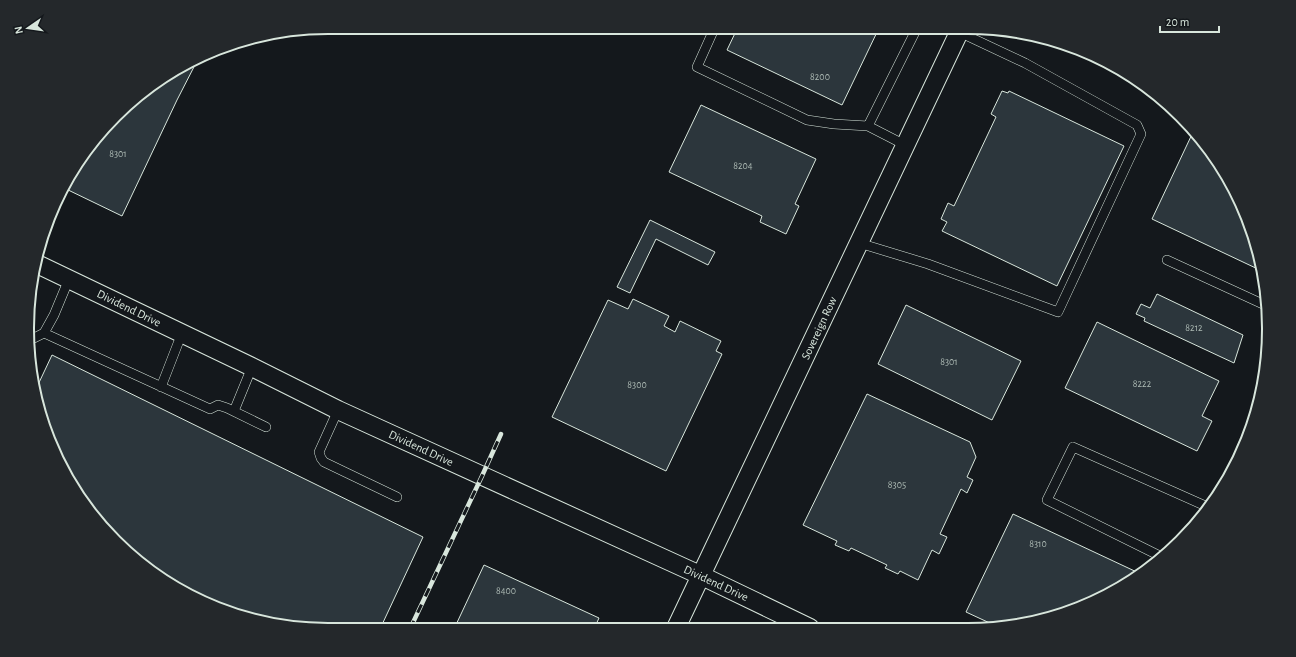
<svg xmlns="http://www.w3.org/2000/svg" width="1296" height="657" font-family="'Alegreya Sans',sans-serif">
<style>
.building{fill:#2c363c;stroke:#d8e6dc}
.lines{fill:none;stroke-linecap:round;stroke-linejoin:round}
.lane-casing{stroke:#d8e6dc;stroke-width:10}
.street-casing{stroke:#d8e6dc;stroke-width:20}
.lane{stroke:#14181c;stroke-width:9}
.street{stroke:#14181c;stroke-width:18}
.rail-casing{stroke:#d8e6dc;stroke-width:4.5}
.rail{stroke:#14181c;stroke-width:3;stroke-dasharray:9;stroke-linecap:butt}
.labels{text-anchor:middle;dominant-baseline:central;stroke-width:3;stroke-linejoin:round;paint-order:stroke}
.number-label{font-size:10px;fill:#adbab4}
.street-label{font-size:12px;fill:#d8e6dc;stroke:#14181c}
.rim{fill:none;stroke:#d8e6dc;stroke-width:2}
</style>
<rect width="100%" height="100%" fill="#14181c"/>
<path class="building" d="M738 27 879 28 842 105 727 50Z
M197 61 177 100 122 216 64 188 68 178 102 130 145 89Z
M1002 91 1008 93 1009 91 1124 146 1057 286 942 231 947 222 941 219 948 203 954 206 996 117 991 114Z
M701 105 816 159 795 204 799 206 786 234 760 222 762 216 669 172Z
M1194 130 1228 178 1253 231 1262 271 1152 219Z
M650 220 715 252 708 265 656 239 630 293 617 287Z
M1157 294 1243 335 1234 363 1144 321 1145 318 1136 314 1141 304 1150 308Z
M633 299 669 316 664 326 675 332 680 321 721 341 716 351 722 354 666 471 552 417 608 300 628 309Z
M906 305 1021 361 992 420 878 364Z
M1097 322 1219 381 1202 416 1212 421 1197 451 1065 388Z
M52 355 423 537 380 629H309L251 620 195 599 115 542 58 462 36 389Z
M867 394 970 442 976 457 967 477 973 480 967 493 961 489 940 534 947 537 939 554 932 550 918 580 900 571 898 574 885 568 887 565 851 548 849 551 835 545 837 541 803 525Z
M1013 514 1141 574 1083 607 1007 627H993L994 625 966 612Z
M484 565 599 618 594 629H454Z"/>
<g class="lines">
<g class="lane-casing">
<path id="lane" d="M715 27 697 67 807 120 834 124 868 126
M905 145 868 126 917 28
M859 243 928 264 1058 312 1141 134 1137 125 1025 63 959 32
M1167 260 1267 306
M44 333 54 315 69 279
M30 340 44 333 210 409 218 405 227 408 266 427
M161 387 182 333
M338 410 319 452 321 458 324 462 397 497
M234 411 252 367
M1162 557 1047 500 1073 447 1208 507"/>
</g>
<g class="street-casing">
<path id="street" d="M35 263 252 367 338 410 702 576 810 628
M676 628 961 28"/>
</g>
<use href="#lane" class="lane"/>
<use href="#street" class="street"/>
<g class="rail-casing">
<path id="rail" d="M410 629 482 476 501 434"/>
</g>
<use href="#rail" class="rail"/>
</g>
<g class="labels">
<g class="number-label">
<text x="820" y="77">8200</text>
<text x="118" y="154">8301</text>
<text x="743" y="166">8204</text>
<text x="1194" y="328">8212</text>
<text x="949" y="362">8301</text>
<text x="1142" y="384">8222</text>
<text x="637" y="385">8300</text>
<text x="897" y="485">8305</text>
<text x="1038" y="544">8310</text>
<text x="506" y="591">8400</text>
</g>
<g class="street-label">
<text transform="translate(129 308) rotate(26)">Dividend Drive</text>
<text transform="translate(819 328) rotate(-65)">Sovereign Row</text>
<text transform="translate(421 448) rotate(25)">Dividend Drive</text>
<text transform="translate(716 583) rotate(25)">Dividend Drive</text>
</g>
</g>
<path d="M0 0H1296V657H0ZM328 34H968A294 294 0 0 1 1262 328V329A294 294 0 0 1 968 623H328A294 294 0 0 1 34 329V328A294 294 0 0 1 328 34Z" fill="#24282b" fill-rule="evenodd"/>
<path class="rim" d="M328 34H968A294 294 0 0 1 1262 328V329A294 294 0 0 1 968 623H328A294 294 0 0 1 34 329V328A294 294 0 0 1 328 34Z"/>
<g transform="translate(28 28) rotate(257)" stroke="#14181c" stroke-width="3" paint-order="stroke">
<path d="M0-3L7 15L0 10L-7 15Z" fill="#d8e6dc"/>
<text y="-6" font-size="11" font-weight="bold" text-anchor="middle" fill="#d8e6dc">N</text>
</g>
<path d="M1160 26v6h59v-6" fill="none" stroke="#d8e6dc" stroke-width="2"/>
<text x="1166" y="26" font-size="12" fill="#d8e6dc" stroke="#14181c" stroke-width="3" paint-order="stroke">20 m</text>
</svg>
